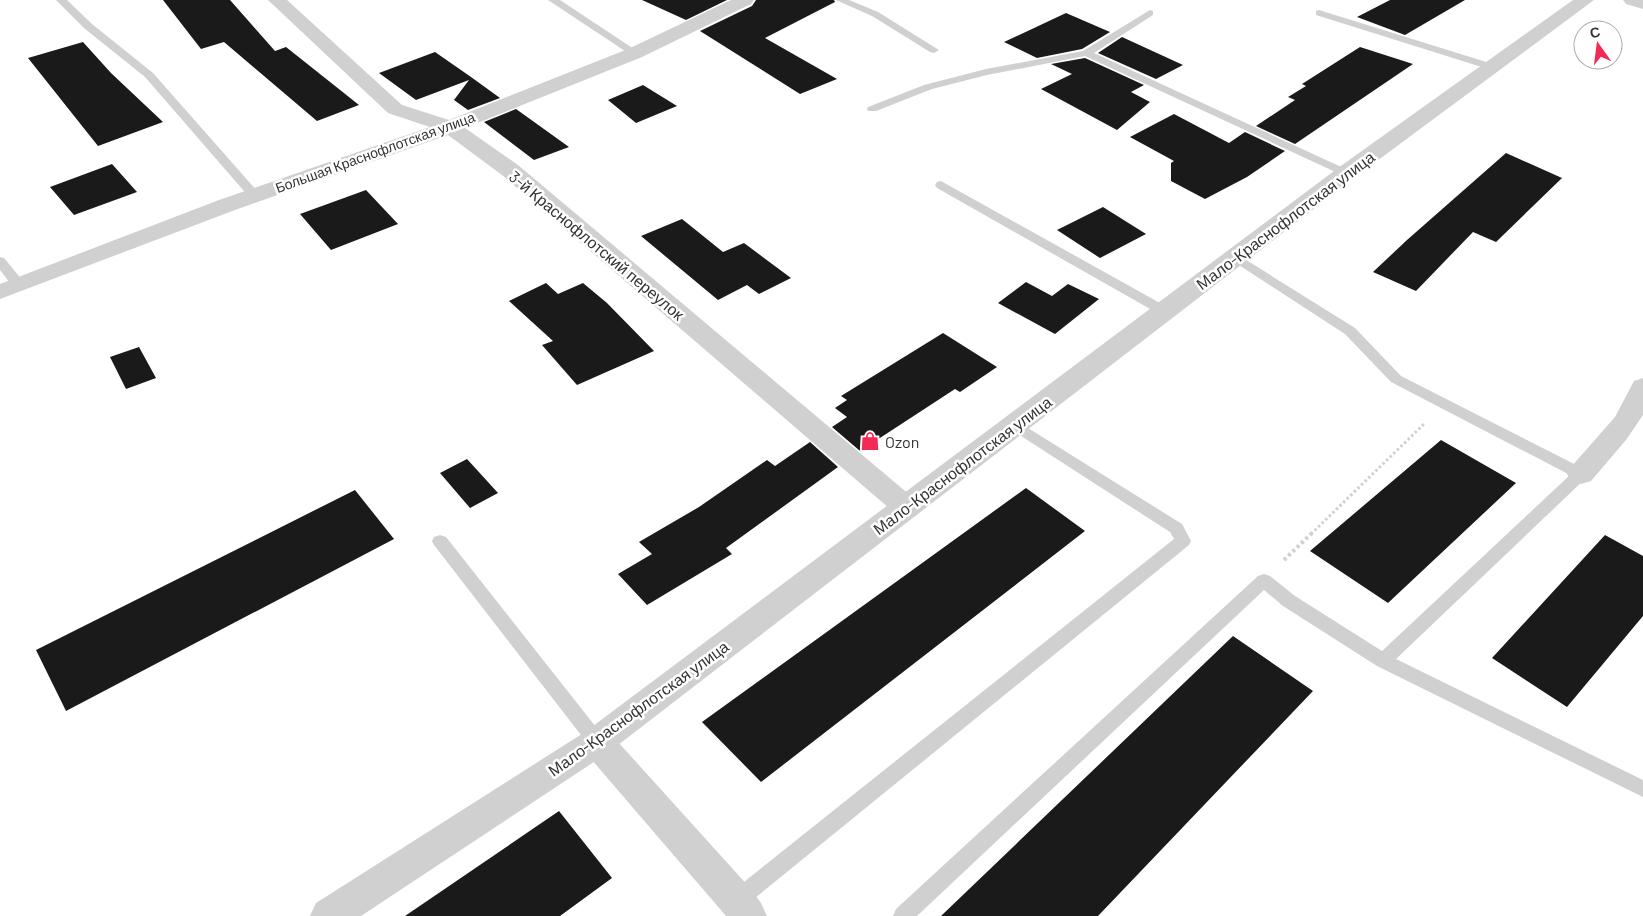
<svg xmlns="http://www.w3.org/2000/svg" width="1643" height="916" font-family="Barlow,sans-serif">
<style>
.building{fill:#1a1a1a}
.lines{fill:none;stroke-linecap:round;stroke-linejoin:round}
.path-far1{stroke:#d0d0d0;stroke-width:3;stroke-dasharray:2.5 2.5;stroke-linecap:butt}
.path{stroke:#d0d0d0;stroke-width:4;stroke-dasharray:3 3;stroke-linecap:butt}
.service{fill:#d0d0d0;fill-rule:evenodd}
.minor{fill:#d0d0d0;fill-rule:evenodd}
.tertiary{fill:#d0d0d0;fill-rule:evenodd}
.labels{text-anchor:middle;dominant-baseline:central;stroke-width:5;stroke-linejoin:round;paint-order:stroke}
.far-street-label{font-size:14px;fill:#333;stroke:#fff}
.street-label{font-size:16px;fill:#333;stroke:#fff}
.poi-label{font-size:16px;fill:#333;stroke:#fff;text-anchor:start}
</style>
<rect width="100%" height="100%" fill="#fff"/>
<path class="building" d="M163 0H230L275 51 286 47 359 105 317 121 224 42 201 49Z
M642 0H727L686 20Z
M756 0H834L835 2 765 38 837 79 800 94 700 31 752 6Z
M1390 0H1465L1405 35 1357 17Z
M1066 13 1110 32 1082 49 1037 58 1004 42Z
M1122 37 1183 65 1156 79 1098 53Z
M83 42 111 73 163 122 98 146 28 58Z
M1360 47 1413 64 1295 144 1256 126 1295 100 1288 97 1306 86 1302 84Z
M435 52 471 77 500 98 468 110 454 100 469 80 416 100 379 73Z
M1085 58 1144 85 1131 92 1150 102 1117 130 1041 89 1072 74 1051 64Z
M643 85 677 106 636 123 608 100Z
M516 109 530 119 569 147 534 160 484 122Z
M1174 114 1229 143 1245 132 1285 151 1247 177 1205 199 1171 181V163L1174 161 1130 137Z
M1506 153 1562 178 1496 242 1473 232 1416 291 1373 272 1407 240Z
M112 164 137 192 74 215 50 187Z
M366 190 398 224 331 250 300 214Z
M1103 207 1146 234 1100 258 1057 230Z
M682 219 723 252 744 243 791 278 759 294 747 285 718 300 641 236Z
M1026 282 1052 296 1068 284 1099 299 1055 334 998 303Z
M546 283 558 294 583 283 607 303 654 351 577 385 542 345 553 341 509 301Z
M943 333 997 367 960 392 955 389 860 451 832 427 847 417 835 408 847 400 841 396Z
M139 347 156 378 126 389 110 357Z
M1441 440 1516 483 1388 603 1310 551Z
M810 442 838 467 726 548 732 554 647 605 618 574 652 554 639 542 699 507 767 460 775 466Z
M467 459 498 493 470 508 440 473Z
M1026 488 1085 531 761 782 702 722Z
M355 490 394 539 66 711 36 650Z
M1605 535 1643 556V616L1567 707 1492 658Z
M1233 636 1313 691 1098 916H941Z
M559 811 612 878 560 916H405Z"/>
<g class="lines">
<path class="path-far1" d="M1311 534 1425 423"/>
<path class="path" d="M1284 560 1312 533"/>
<path class="service" d="M56 0H67L92 24 153 73 258 192 260 195 258 198H250L145 77 84 28Z
M548 0H560L640 53 635 56 631 55Z
M836 0H849L878 12 939 50 934 53 930 52 872 16Z
M1150 10 1153 11V15L1094 53 1350 171 1352 173 1350 175H1342L1085 56 987 75 932 89 876 111H868L867 109 868 107 924 85 986 69 1083 51Z
M1319 10 1496 65 1497 67 1496 69H1488L1316 15V11Z
M941 181 1169 308 1171 311 1169 314H1159L937 188 935 185 937 182Z
M1235 253 1355 328 1401 376 1586 470 1589 474 1586 478 1396 659 1643 780V797L1377 666 1283 606 1264 590 917 916H893L896 909 1258 576 1264 574 1270 576 1295 596 1382 651 1570 475 1391 382 1345 334 1231 260 1229 257 1231 254Z
M0 257 4 258 23 281 24 284 23 287H13L0 270Z
M1015 420 1182 524 1191 541 1189 545 744 907 737 910 730 907 727 900 730 893 1174 539 1170 532 1010 429 1008 425 1010 421Z
M440 535 446 537 603 736 606 742 603 748 597 750 591 748 434 545 432 541 434 537Z"/>
<path class="minor" d="M268 0H287L402 105 449 120 628 49 731 0H754L751 4 642 57 465 128 518 165 917 501 921 508 917 515 907 518 897 515 502 175 448 135 235 210 0 299V284L219 200 430 127 388 113Z
M1623 0H1643V9L1626 4Z
M1643 378V415L1626 440 1591 481 1581 484 1571 481 1567 474 1571 467 1615 417 1634 381Z
M597 728 609 732 750 888 761 903 767 916H726L585 752 580 742 585 732Z"/>
<path class="tertiary" d="M1573 0H1594L1354 178 609 752 361 916H310L316 903 585 732 1338 168Z"/>
</g>
<defs>
<g id="shop-bare" transform="scale(1.5)"><path d="M-5-2.5h2.3a2.7 3.5 0 0 1 5.4 0H5L5.5 6h-11ZM-1.5-2.5h3a1.5 2.3 0 0 0-3 0Z" fill="#f42a56" stroke="#fff" stroke-width="2.5" paint-order="stroke"/></g>
</defs>
<g fill-rule="evenodd">
<use href="#shop-bare" x="870" y="441"/>
</g>
<g class="labels">
<g class="far-street-label">
<text transform="translate(375 152) rotate(-20)">Большая Краснофлотская улица</text>
</g>
<g class="street-label">
<text transform="translate(1285 220) rotate(-37)">Мало-Краснофлотская улица</text>
<text transform="translate(597 245) rotate(40)">3-й Краснофлотский переулок</text>
<text transform="translate(962 465) rotate(-37)">Мало-Краснофлотская улица</text>
<text transform="translate(638 708) rotate(-36)">Мало-Краснофлотская улица</text>
</g>
<g class="poi-label">
<text x="885" y="441">Ozon</text>
</g>
</g>
<g transform="translate(1598 45) rotate(346)"><circle r="24" fill="#ffffff" stroke="#adadad"/>
<path d="M0-4L9 19L0 12L-9 19Z" fill="#f42a56"/>
<text y="-8" font-size="14" font-weight="bold" text-anchor="middle" fill="#333333">С</text>
</g>
</svg>
